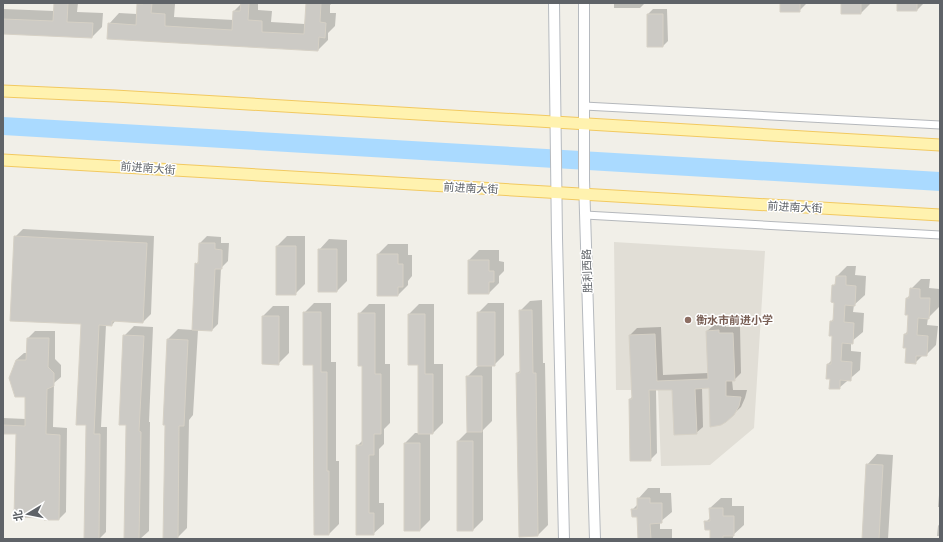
<svg xmlns="http://www.w3.org/2000/svg" width="943" height="542" font-family="Helvetica,'Noto Sans SC',sans-serif">
<style>
.education{fill:#e1ded6}
.water{fill:#aadaff}
.shadow{fill:#0003}
.building{fill:#cccac5;stroke:#d6d1c6}
.lines{fill:none;stroke-linecap:round;stroke-linejoin:round}
.minor-casing{stroke:#b5b8bc;stroke-width:9}
.secondary-casing{stroke:#b6babf;stroke-width:12}
.primary-casing{stroke:#f2c960;stroke-width:13}
.minor{stroke:#fff;stroke-width:7}
.secondary{stroke:#fff;stroke-width:10}
.primary{stroke:#fff2af;stroke-width:11}
.education-dot{fill:#8d6e63;stroke:#fff;stroke-width:1.5}
.labels{text-anchor:middle;dominant-baseline:central;stroke-width:3;stroke-linejoin:round;paint-order:stroke}
.street-label{font-size:11px;fill:#5f6368;stroke:#fff}
.education-label{font-size:11px;font-weight:bold;fill:#785e54;stroke:#fff;text-anchor:start}
</style>
<rect width="100%" height="100%" fill="#f1efe8"/>
<path class="education" d="M614 242 765 251 754 428 710 465 661 466 658 390H616Z"/>
<path class="water" d="M3 117 940 172V191L3 135Z"/>
<path class="shadow" d="M55 3H78L77 12 103 13 102 27 92 37 3 33V9L55 11Z
M139 3 175 4 174 17 234 20V11L242 3H258V10L272 11 271 22 305 24 307 3H332L330 5V13H336L335 26 328 33V40L318 50 109 24 119 13 137 14 138 4Z
M614 3H645L640 8H614Z
M664 3H686L685 4H664Z
M726 3H746L745 4Z
M781 3H807L799 11Z
M842 3H871L861 13Z
M898 3H924L917 10Z
M653 9H667L668 41 663 46 648 14Z
M23 229 154 236 151 314 143 322 116 320 112 325H106L101 427H107L106 532 99 539H85L87 424 82 323 15 237Z
M207 236 221 237V243H229L228 261 221 268 218 324 212 330H198L193 415 189 420 187 528 177 538 166 425 164 424 168 339 178 329 193 330 196 264 199 261 200 243Z
M287 236H305V284L295 294 277 246Z
M329 239 347 240V281L337 291H319V250Z
M388 244H408V255H412V276L408 281V285L398 295 378 254Z
M479 250H499V261L504 262V271L499 276V283L489 293 469 260Z
M847 266H856L855 275 866 276 865 295 854 305 853 312 864 313 863 332 851 342V351L861 352 860 370 839 388 831 378 828 364 832 360 833 335 831 322 834 318 835 302 833 286 836 283 837 276Z
M921 279H930L929 288 940 289 939 307 928 318 927 325 938 326 936 345 926 355H923L915 363 907 348 905 334 908 331 909 314 907 298 910 295 911 289Z
M542 300 543 363H545L548 525 538 535 517 373 521 370 520 311 530 301Z
M314 303H331V362H336V461H339V524L329 534 314 364 304 313Z
M488 303H504V355L494 365H492V421L483 430V520L473 530 458 441 468 431 467 377 478 366V313Z
M369 304H385V364H390V423L384 429V444L379 449V503H384V524L373 534H357V446L363 440V365L359 314Z
M419 304H434V364H443V423L433 433H430V520L420 530H405V443L415 433H419V364L409 314Z
M273 306H289V353L278 364 263 316Z
M726 324V327H740L741 373 734 380H732L733 390H747L745 398 741 407 726 421 710 387 702 388 703 427 696 433 673 389H656L657 453 650 460 630 399 632 397 630 335 637 328 661 327 663 375 708 373 707 331 714 325Z
M134 326 153 327 149 422H150L149 531 140 539H125L127 424 124 336Z
M35 331H55V359L61 365V377L54 383 53 427 67 428 66 512 59 519 17 433H3V418L26 419V396L16 360 24 353H27L28 338Z
M877 454 893 455 888 539H863L867 465Z
M648 488H660V493H671L672 512 660 522V529H672V539H639L638 516 632 510 638 504V499Z
M940 494V507H938L939 495Z
M721 498H732V506H744V525L733 535V539H711V529L706 522 711 517 710 508Z
M940 523V536H937L938 526Z"/>
<path class="building" d="M54 3H68L67 22 93 23 92 38 3 34V19L53 21Z
M143 3H152L151 13 165 14V26L232 30 233 11H240L241 3H249L248 20 262 21V32L304 34 306 3H321L320 22 326 23 325 38 319 37 318 51 107 39 108 23 136 25 137 4H143Z
M780 3H800V12H780Z
M841 3H861V14H841Z
M897 3H917V11H897Z
M647 14H663V47H647Z
M14 236 147 243 143 323 112 321V326L99 325 94 434H100L99 539H84L86 425H76L81 324 10 321Z
M199 243H215V249L222 250V269H215L212 331 192 330 195 263 198 264Z
M276 246H296V295H276Z
M318 249H337V292H318Z
M377 254H398V264H403V287H398V296H377Z
M468 260H489V271H494V282H489V294H468Z
M836 276H846V285L856 286 855 306 845 305 844 322 854 323 853 344 842 343 841 361 852 362 851 381 840 380V389H829L830 379H826L827 364H831L832 336H829L830 321H833L834 303 831 302 832 285H835Z
M910 288 920 289V298H930L929 319 918 318 917 335 928 336 927 356H916V364L905 363 906 348H903L904 334H907L908 315H905L906 298H909Z
M519 310H532L533 373H536L538 536 519 537 516 373H520Z
M303 312H321V372H327V471H329V535H314L313 365H303Z
M477 312H495V366H477Z
M358 313H375V374H381V434H374V455H369V513H374V535H356V445H362V366H358Z
M408 314H425V374H433V434H418V365H408Z
M262 316H279V365L262 364Z
M719 330V333H733L735 381H726V396L741 397 739 406 734 415 726 422 721 425 710 427 709 388 695 389 697 434 674 435 672 390H649L651 461H630L629 399H632L629 335 655 334 657 381 708 379 706 331Z
M123 335 144 336 139 431 141 432 139 539H124L126 425H119Z
M27 338H49L48 367 54 373V386L47 389 46 434 60 435 59 520H44V518L14 517 16 434H3V425L25 426V397H15L9 378 16 360H26Z
M167 339 188 340 184 426H179L178 539H163L165 425H163Z
M466 376H482V432H467Z
M457 441H473V531H457Z
M404 443H420V531H404Z
M866 464 883 465 879 539H862Z
M637 498H650V503H662V523L650 524 651 539H638L637 517H632L631 509H637Z
M709 508H723V516H734V536H723V539H710V530H705L704 521H710Z"/>
<g class="lines">
<g class="minor-casing">
<path id="minor" d="M584 106 940 125
M585 215 940 235"/>
</g>
<g class="secondary-casing">
<path id="secondary" d="M554 3 557 238 564 539
M584 3V180L595 539"/>
</g>
<g class="primary-casing">
<path id="primary" d="M3 91 115 96 940 145
M3 160 940 215"/>
</g>
<use href="#minor" class="minor"/>
<use href="#secondary" class="secondary"/>
<use href="#primary" class="primary"/>
</g>
<circle class="education-dot" cx="688" cy="320" r="4"/>
<g class="labels">
<g class="street-label">
<text transform="translate(148 168) rotate(4)">前进南大街</text>
<text transform="translate(471 188) rotate(3)">前进南大街</text>
<text transform="translate(795 207) rotate(3)">前进南大街</text>
<text transform="translate(587 271) rotate(-92)">胜利西路</text>
</g>
<g class="education-label">
<text x="696" y="320">衡水市前进小学</text>
</g>
</g>
<rect width="943" height="542" fill="none" stroke="#5f6368" stroke-width="8"/>
<g transform="translate(28 514) rotate(260)" stroke="#ffffff" stroke-width="3" paint-order="stroke">
<path d="M0-3L7 15L0 10L-7 15Z" fill="#5f6368"/>
<text y="-6" font-size="11" font-weight="bold" text-anchor="middle" fill="#5f6368">北</text>
</g>
</svg>
